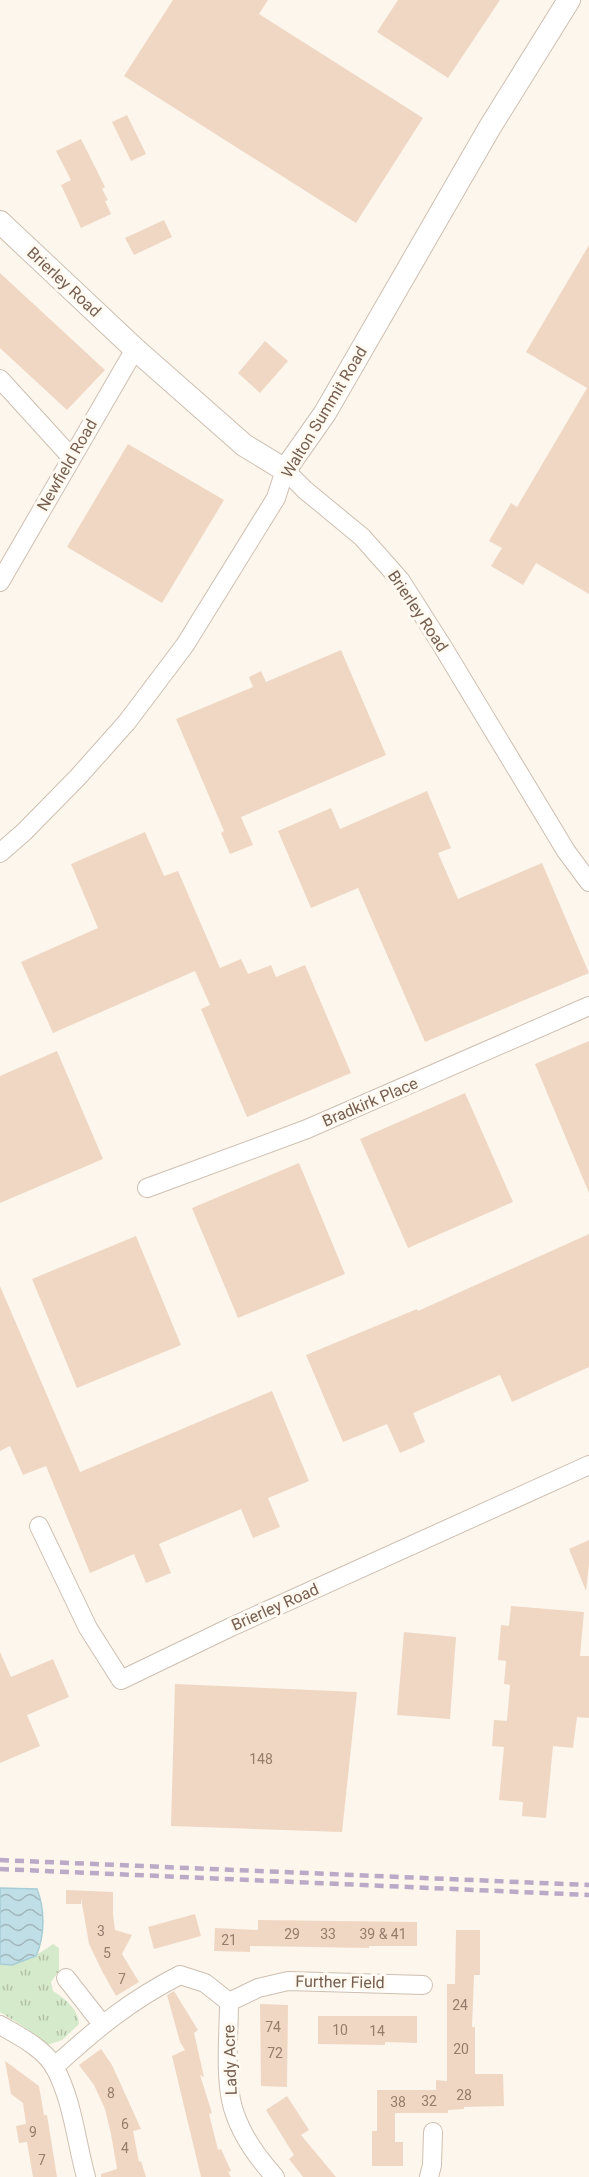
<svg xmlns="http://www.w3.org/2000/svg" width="589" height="2177" font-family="Roboto,sans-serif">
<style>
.grass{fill:url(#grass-tufts)}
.water{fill:url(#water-waves);stroke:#a7cdd7;stroke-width:1.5}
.building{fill:#f0d7c4}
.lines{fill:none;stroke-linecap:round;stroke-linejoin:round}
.minor-casing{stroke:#cebfb1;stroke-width:20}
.tertiary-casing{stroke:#cebfb1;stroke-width:24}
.minor{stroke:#fff;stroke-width:18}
.tertiary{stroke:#fff;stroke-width:22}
.rail{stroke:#baa9c7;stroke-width:4.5;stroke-dasharray:9 6;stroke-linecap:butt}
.labels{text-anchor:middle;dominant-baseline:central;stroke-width:6;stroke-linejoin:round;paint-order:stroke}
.number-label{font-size:14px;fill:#957d6c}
.street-label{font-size:16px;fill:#775f4f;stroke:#fefaf2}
</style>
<defs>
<pattern id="grass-tufts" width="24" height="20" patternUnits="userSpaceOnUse" patternTransform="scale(1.5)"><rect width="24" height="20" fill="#d5eaca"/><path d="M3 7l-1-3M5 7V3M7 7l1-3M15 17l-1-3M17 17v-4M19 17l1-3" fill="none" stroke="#b2c1a6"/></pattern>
<pattern id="water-waves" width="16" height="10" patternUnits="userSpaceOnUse" patternTransform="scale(1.5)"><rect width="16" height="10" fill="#c0dee5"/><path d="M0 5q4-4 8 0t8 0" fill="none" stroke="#a1b7bc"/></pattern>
</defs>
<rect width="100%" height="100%" fill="#fcf6ec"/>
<path class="grass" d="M53 1944 59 1948V1971L51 1982 53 1991C65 1999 78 2008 79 2024L62 2040 47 2045 27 2029 0 2012V1964C21 1965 36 1956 53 1944Z"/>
<path class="water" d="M0 1888 37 1889C45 1909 45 1936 36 1956L12 1965 0 1964Z"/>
<path class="building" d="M173 0H268L259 14 423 118 356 223 124 76Z
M398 0H500L448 78 377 32Z
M127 115 146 154 131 161 112 122Z
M81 139 105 187 102 189 108 200 105 201 111 214 81 228 61 185 71 180 56 151Z
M164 220 172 237 134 255 125 238Z
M589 245V594L536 563 523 585 491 566 502 548 489 541 511 503 517 507 587 388 526 352Z
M0 273 105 370 67 410 0 348Z
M265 341 288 361 260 393 238 373Z
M128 444 224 500 162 603 67 547Z
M341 650 386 755 241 817 253 845 230 854 221 833 224 831 176 719 253 687 249 677 261 671 266 682Z
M427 791 451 848 438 853 458 899 542 863 589 973 425 1042 358 888 311 908 278 831 331 808 340 829Z
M145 832 164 876 178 871 220 968 241 959 248 974 271 965 276 977 305 965 351 1073 247 1117 201 1009 210 1005 195 971 53 1033 21 962 98 928 71 864Z
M589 1041V1193L535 1064Z
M57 1051 103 1159 0 1203V1076Z
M465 1093 513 1202 408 1248 360 1139Z
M299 1163 345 1274 238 1318 192 1208Z
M589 1234V1367L512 1402 500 1375 413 1413 425 1442 400 1453 387 1424 343 1442 306 1355 417 1309 418 1311Z
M136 1236 181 1345 77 1388 32 1279Z
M0 1286 80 1472 272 1391 309 1481 268 1498 280 1527 253 1538 241 1509 159 1544 171 1573 146 1583 134 1554 90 1573 46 1466 23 1475 10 1446 0 1451Z
M589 1540V1564L586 1591 569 1549Z
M511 1606 584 1612 580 1656H589V1718L577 1717 573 1748 553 1746 546 1818 522 1816 523 1802 499 1800 504 1747 492 1746 494 1720 507 1721 510 1685 504 1684 506 1661 498 1660 501 1625 509 1626Z
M404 1632 456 1637 450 1719 397 1715Z
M0 1652 11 1677 53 1659 69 1697 27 1715 40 1746 0 1763Z
M175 1684 357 1692 342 1832 171 1826Z
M66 1890 113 1892V1915L115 1930 132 1935 122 1954 139 1982 116 1996 102 1971 89 1944 81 1898V1904H66Z
M195 1914 201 1936 154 1949 148 1927Z
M258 1920 417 1922V1946H369V1948L250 1946V1952L214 1951 215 1928 258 1930Z
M456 1930H480V1975H474L472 2027H475V2074H503L504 2106 464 2107V2109L448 2110V2113H395V2142H403V2166H372V2131H377V2090H436V2080L447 2081V1984H455Z
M174 1991 198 2030 194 2033 204 2077 200 2075 212 2113 209 2114 218 2150 221 2149 231 2171 228 2172 231 2177H201L172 2056 185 2050 180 2042 167 1995Z
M260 2004 288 2005 287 2087 261 2086Z
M318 2016H417V2043L385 2042V2045L318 2044Z
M101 2049 112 2065 141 2129 133 2131 139 2162 141 2161 146 2177H101V2174L117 2169 111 2134 105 2109 94 2085 79 2065Z
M5 2061 39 2086 44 2115H47L57 2177H33L27 2142 19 2143 16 2126 26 2124 23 2103 11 2094Z
M287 2096 309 2130 301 2135 336 2177H303L289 2159 294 2155 266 2110Z"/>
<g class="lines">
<g class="minor-casing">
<path id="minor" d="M0 379 71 457
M0 582 135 349
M0 853 24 832 78 777 127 722 185 645 276 498 285 470 305 490 362 537 401 581 441 644 566 851 589 882
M147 1188 307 1129 589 1006
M39 1526 88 1628 121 1680 231 1627 589 1465
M66 1978 102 2024
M229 2002C229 2033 225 2069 231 2100 237 2129 256 2156 275 2177
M0 2025C19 2036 44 2048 55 2068 73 2102 76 2141 86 2177
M54 2067C96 2029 129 2001 180 1975L205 1983 229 2002 258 1988 288 1981 423 1985
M429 2177 432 2165 433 2132"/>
</g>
<g class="tertiary-casing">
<path id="tertiary" d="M0 222 135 349 244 445 285 470 325 413 490 127 569 0"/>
</g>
<use href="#minor" class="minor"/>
<use href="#tertiary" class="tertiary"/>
<path class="rail" d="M0 1860 589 1885
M0 1869 589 1895"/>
</g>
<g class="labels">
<g class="number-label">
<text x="261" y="1759">148</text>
<text x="101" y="1931">3</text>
<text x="292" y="1934">29</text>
<text x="328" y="1934">33</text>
<text x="383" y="1934">39 &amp; 41</text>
<text x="229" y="1940">21</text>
<text x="107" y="1953">5</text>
<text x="122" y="1979">7</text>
<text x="460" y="2005">24</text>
<text x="273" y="2027">74</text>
<text x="340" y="2030">10</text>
<text x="377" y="2031">14</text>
<text x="461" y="2049">20</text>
<text x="275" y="2053">72</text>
<text x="111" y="2093">8</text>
<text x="464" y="2095">28</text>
<text x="429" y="2101">32</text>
<text x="398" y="2102">38</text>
<text x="125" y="2124">6</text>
<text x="33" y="2132">9</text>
<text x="125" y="2148">4</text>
<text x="42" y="2160">7</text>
</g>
<g class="street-label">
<text transform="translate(64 282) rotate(43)">Brierley Road</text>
<text transform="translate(324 412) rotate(-59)">Walton Summit Road</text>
<text transform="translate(67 465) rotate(-60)">Newfield Road</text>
<text transform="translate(418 611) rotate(56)">Brierley Road</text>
<text transform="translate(370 1102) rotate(-23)">Bradkirk Place</text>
<text transform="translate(275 1607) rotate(-24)">Brierley Road</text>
<text transform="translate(340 1982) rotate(1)">Further Field</text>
<text transform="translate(230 2060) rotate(-92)">Lady Acre</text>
</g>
</g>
</svg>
